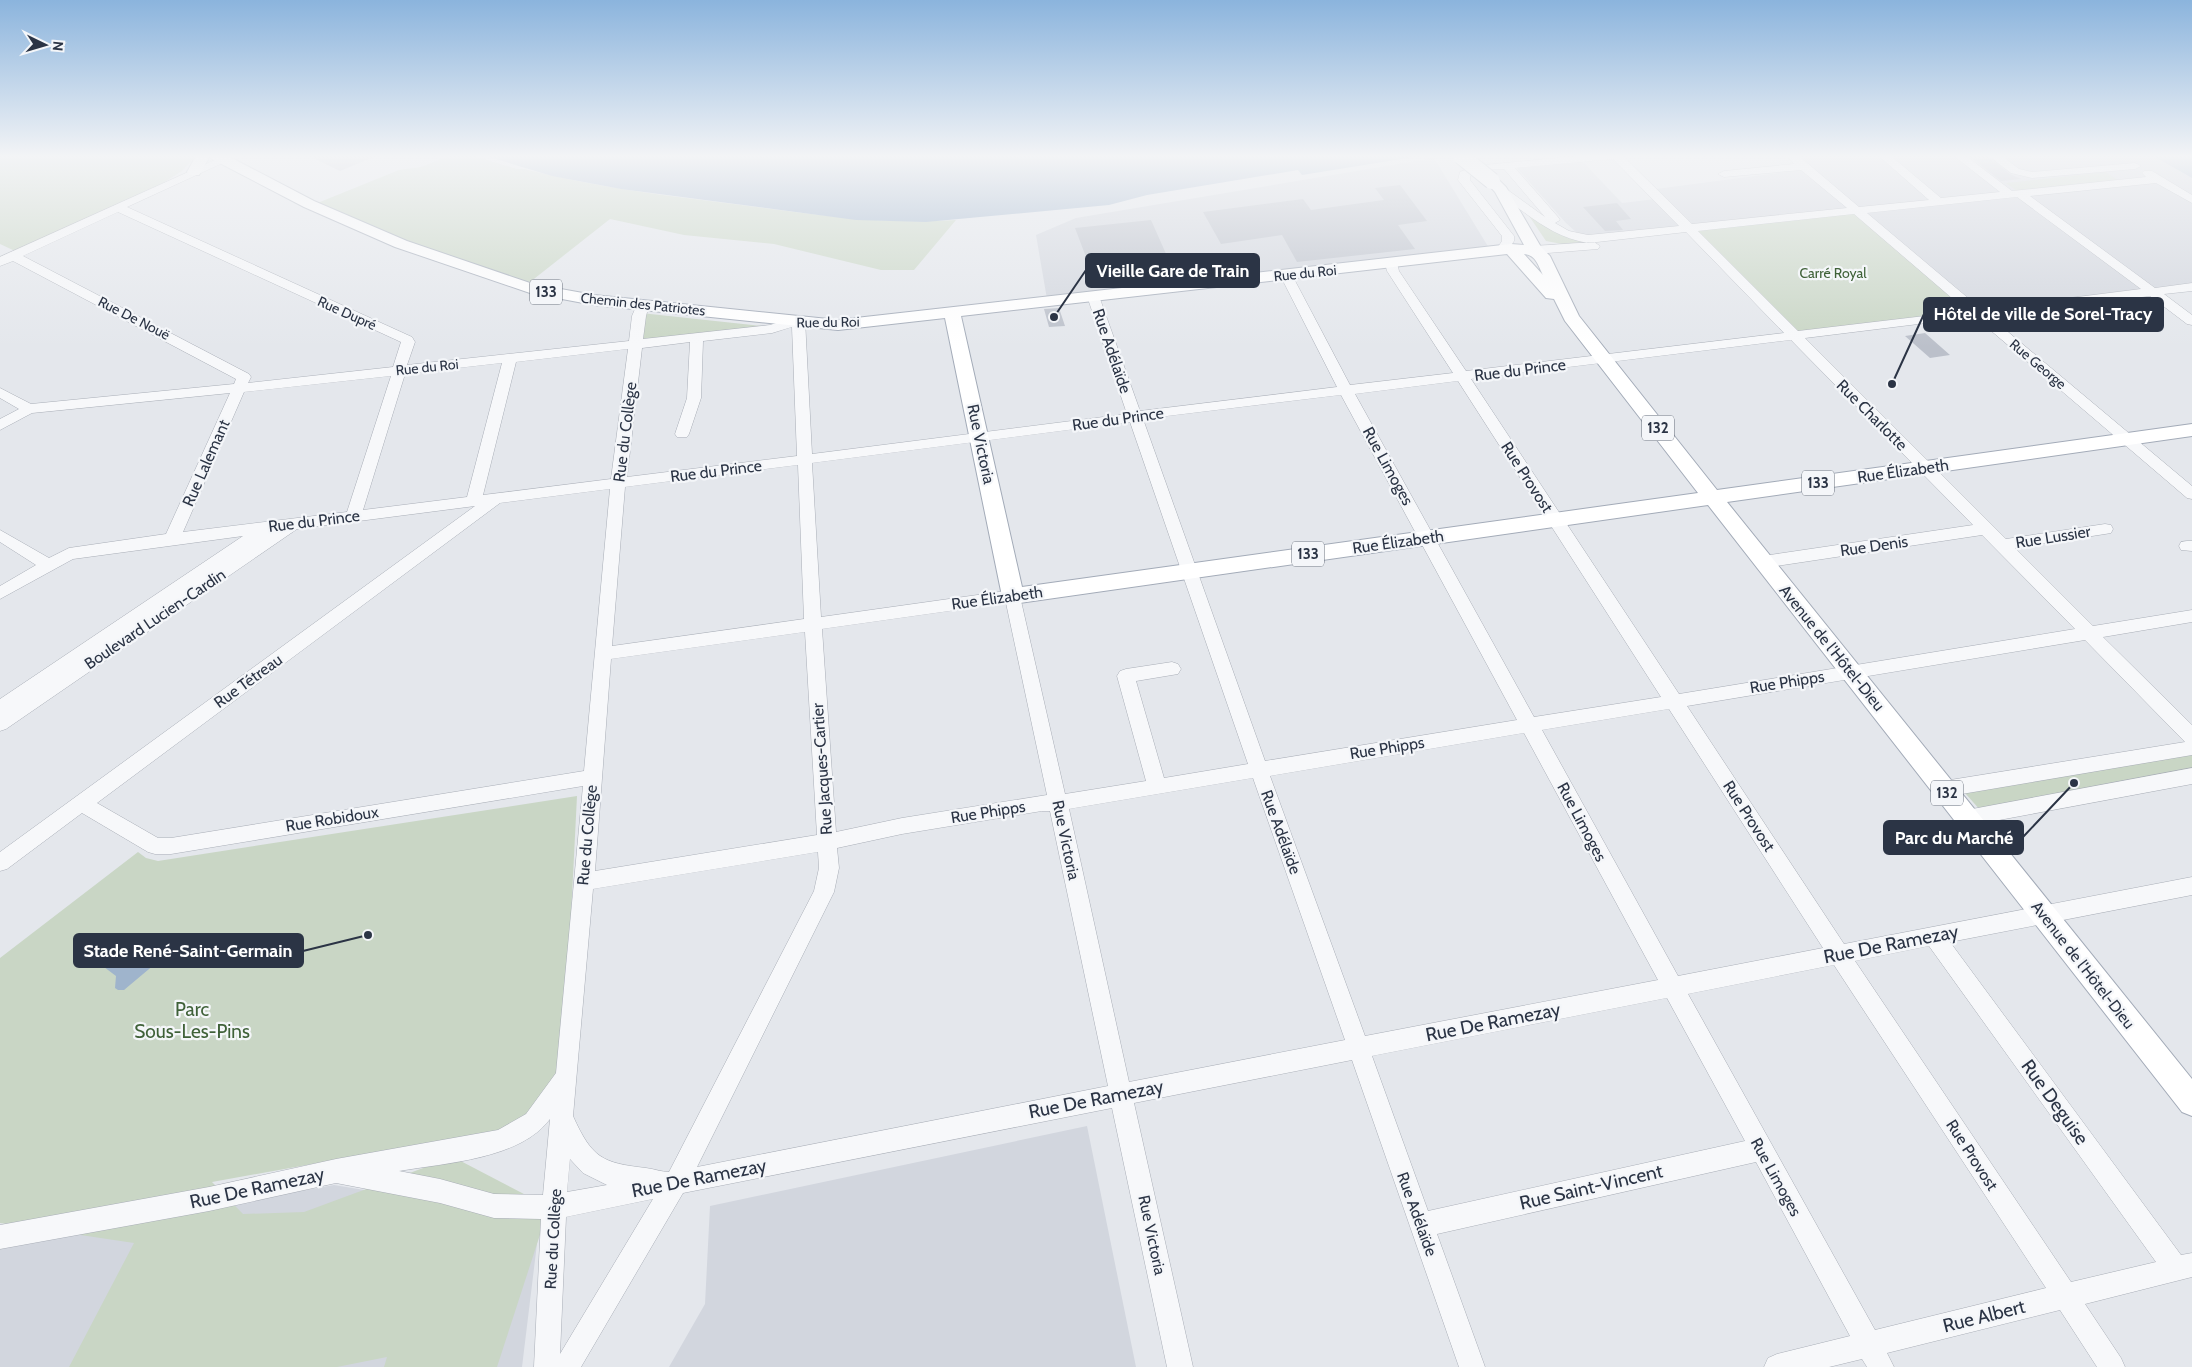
<svg xmlns="http://www.w3.org/2000/svg" width="2192" height="1367" font-family="Cabin,sans-serif">
<style>
.built{fill:#d2d6de}
.green{fill:#c9d6c5}
.water{fill:#9fb4cc}
.building{fill:#bbc0ca}
.lines{fill:none;stroke-linecap:round;stroke-linejoin:round}
.minor-casing{stroke:#a9aeb7;stroke-width:1}
.major-casing{stroke:#a3abb8;stroke-width:2}
.minor{fill:#f7f8fa;fill-rule:evenodd}
.major{fill:#fff;fill-rule:evenodd}
.major-bridge-casing{stroke:#a3abb8;stroke-width:18;stroke-linecap:butt}
.major-bridge{stroke:#fff;stroke-width:16}
.labels{text-anchor:middle;dominant-baseline:central;stroke-width:4.5;stroke-linejoin:round;paint-order:stroke}
.far-street-label{font-size:14px;fill:#2b3445;stroke:#f4f6f9}
.far-park-label{font-size:14px;fill:#3f6138;stroke:#f4f6f9}
.shield{fill:#f4f6f9;stroke:#676e7b;stroke-width:1}
.shield-label{font-size:15px;font-weight:bold;fill:#2b3445}
.street-label{font-size:16px;fill:#2b3445;stroke:#f4f6f9}
.near-street-label{font-size:19px;fill:#2b3445;stroke:#f4f6f9}
.near-park-label{font-size:19px;fill:#3f6138;stroke:#f4f6f9}
.leader{fill:none;stroke:#2b3445;stroke-width:2}
.callout-dot{fill:#2b3445;stroke:#f4f6f9;stroke-width:2}
.callout{fill:#2b3445;stroke:#2b3445;stroke-width:2}
.callout-label{font-size:18px;text-anchor:middle;font-weight:bold;fill:#fff}
</style>
<rect width="100%" height="100%" fill="#e4e7ec"/>
<path class="built" d="M1794 156H2153L2192 178V289L1977 314 1857 212 1588 236 1576 232 1566 223 1515 166 1582 161 1622 203 1664 198 1656 189 1809 169Z
M1434 158 1489 248 1047 299 1036 235 1076 218Z
M1087 1126 1136 1367H669L705 1304 710 1206Z
M334 1185 540 1219 522 1367H0V1245Z"/>
<path class="green" d="M0 156H196L182 171 163 183 15 251 0 244Z
M448 156H474L517 169H524C595 187 668 196 741 205 812 214 883 225 956 220L914 270H881L774 244 684 235 610 219 525 286 401 244 315 204 399 170 421 167Z
M2106 172 2119 181 2020 193 2006 183Z
M1521 204 1584 242 1562 244 1546 241Z
M1858 211 1977 314 1797 336 1692 229Z
M641 313 770 327 638 341Z
M2192 743V773L1981 811 1965 793Z
M577 796 570 936 556 1081 540 1104 506 1129 212 1182 243 1214 304 1212 453 1157 549 1207 497 1367H384L387 1357 337 1367H69L134 1243 0 1223V958L138 852 146 858 158 861Z"/>
<path class="water" d="M486 156H1420L1302 175 1298 170 1147 195 1109 205 926 222 856 220 621 189 552 176Z
M2153 156H2192V178Z
M115 933 155 964 124 990H118L115 988 116 976 88 955Z"/>
<path class="building" d="M309 156H376L340 171Z
M1969 156H1987L2010 174 2021 179 2001 181Z
M1400 185 1427 221 1398 225 1415 249 1297 262 1282 235 1221 244 1203 212 1303 199 1311 210 1384 200 1375 188Z
M1617 203 1631 219 1616 221 1623 230 1605 231 1583 207Z
M1151 220 1175 274 1132 279 1122 253 1086 257 1075 228Z
M1059 308 1065 326 1049 327 1044 309Z
M1925 333 1950 355 1930 358 1905 336Z"/>
<g class="lines">
<g class="minor-casing">
<path id="minor" d="M224 156 229 159 227 161 127 207 412 337 415 342 407 365 629 341 632 316 638 302 643 301 649 305 646 316 643 339 770 325 798 316 803 317 805 320 812 454 1127 414 1087 296 1093 292 1099 296 1140 411 1337 387 1280 275 1286 271 1292 275 1350 385 1453 373 1387 271 1385 263 1391 259 1397 263 1399 271 1466 371 1784 333 1686 232 1588 243C1551 237 1526 213 1497 192L1495 190 1497 188H1505L1545 217 1504 169 1480 170 1478 168 1484 165 1577 156H1623L1692 224 1847 208 1801 170 1724 177 1718 174 1724 171 1794 164 1787 156H1799L1859 207 1929 200 1879 156H1891L1941 198 2000 192 1954 156H1966L2012 191 2146 177 2142 173 2144 171H2152L2192 195V203L2156 183 2030 196 2155 288 2192 283V291L2164 294 2192 315V325L2187 324 2150 296 1989 316 2192 486V499L2187 498 1975 317 1805 338 2006 539 2105 524 2111 525 2113 529 2111 533 2105 534 2015 548 2093 626 2192 610V622L2103 637 2192 725V755L1944 797 1937 794 1935 789 1937 784 1944 781 2185 742 2085 640 1687 706 1844 944 2192 877V895L1950 942 2181 1255 2192 1253V1277L2085 1304 2121 1358 2125 1367H2097L2060 1310 1887 1353 1894 1367H1867L1862 1359 1829 1367H1764L1768 1358 1777 1354 1850 1336 1756 1162 1437 1234 1485 1367H1459L1352 1060 1134 1103 1193 1367H1167L1112 1108 683 1193 581 1367H534L541 1219 494 1218 440 1203 336 1183 209 1211 0 1249V1225L209 1187 336 1159 498 1130 526 1114 556 1073 583 786 171 854H155L148 852 82 813 7 869 0 871V852L475 506 297 529 6 729 0 731V699L243 536 73 559 0 599V586L36 565 0 542V530L49 558 69 548 166 534 230 393 32 413 0 430V419L19 409 0 398V388L31 404 234 384 236 379 13 261 0 266V257ZM1613 159 1679 226 1588 235 1569 231 1555 223 1560 220 1558 217 1515 168ZM2017 197 2141 289 1981 309 1867 213ZM118 212 401 342 393 367 248 383 251 377 249 374 23 256ZM1854 214 1967 311 1798 331 1698 231ZM792 327 797 456 627 477 642 348 690 342 687 398 675 434 677 437H687L689 434 701 398 703 341 772 333ZM1791 340 1973 525 1763 556 1757 558 1755 562 1757 566 1763 568 1982 535 2075 629 1679 694 1471 379ZM628 349 611 479 483 495 516 362ZM502 363 467 497 363 510 405 374ZM391 376 347 512 183 532 244 392ZM1458 381 1661 697 1534 717 1355 394ZM1341 395 1517 720 1265 761 1143 419ZM1130 422 1248 764 1164 778 1136 681 1178 674 1181 669 1178 664 1172 662 1126 669 1120 671 1117 676 1146 781 1065 794 1019 592 1013 590 821 617 812 463ZM798 465 804 619 612 646 625 487ZM610 489 584 771 171 838H158L97 803 500 503ZM1006 603 1047 795 902 818 836 832 822 629ZM805 632 817 835 595 871 611 659ZM1669 709 1823 948 1678 976 1542 730ZM1524 733 1658 980 1365 1036 1270 776ZM1253 778 1345 1040 1129 1082 1069 809ZM1042 811H1050L1108 1086 697 1167 834 892 839 868 837 848 902 834ZM818 852 819 868 814 891 669 1172C662 1172 654 1169 646 1168 602 1163 592 1158 573 1116L593 889ZM1929 946 2156 1262 2071 1282 1855 961ZM1834 965 2046 1288 1875 1330 1688 994ZM1667 998 1745 1141 1428 1211 1372 1056ZM550 1119 543 1195 494 1194 440 1179 399 1171C446 1163 521 1159 550 1119ZM570 1159 583 1173 607 1185 567 1192ZM653 1199 560 1354 566 1217Z
M1989 156H2002L2019 169 2032 172 2135 163 2141 166 2135 169 2032 178 2011 173Z
M1471 168 1477 171 1470 176V180L1514 236V241L1506 253H1498L1496 250 1502 241V236L1458 180 1460 172Z
M1594 242 1600 246 1598 249 1535 254 1529 250 1535 246Z
M2187 541H2192V551L2181 550 2179 546 2181 542Z
M2192 768V784L1967 826 1960 824 1957 818 1960 812 1967 810Z"/>
</g>
<g class="major-casing">
<path id="major" d="M196 156H228L314 201 407 241 533 284 594 295 838 320 1511 244 1524 245 1495 192 1485 181 1487 178H1497L1506 187 1541 247 1550 256 1579 316 1717 490 2192 424V436L1727 502 2192 1079V1116L2182 1112 1708 505 1013 604 1006 601 1002 596 945 318 838 330 594 305 530 293 395 247 304 207 212 159 210 156 199 175H189L187 172ZM1507 254 1546 298 1554 299 1565 321 1698 493 1022 587 961 316ZM1524 254C1536 255 1538 265 1543 275Z"/>
</g>
<use href="#minor" class="minor"/>
<use href="#major" class="major"/>
<g class="major-bridge-casing">
<path id="major-bridge" d="M1461 156 1492 181"/>
</g>
<use href="#major-bridge" class="major-bridge"/>
</g>
<linearGradient id="sky" x2="0" y2="1"><stop stop-color="#8bb4dd"/><stop offset="0.45" stop-color="#f3f4f6"/><stop offset="1" stop-color="#f3f4f6" stop-opacity="0"/></linearGradient>
<rect width="2192" height="347" fill="url(#sky)"/>
<g class="labels">
<g class="far-street-label">
<text transform="translate(1305 273) rotate(-6)">Rue du Roi</text>
<text transform="translate(643 304) rotate(6)">Chemin des Patriotes</text>
<text transform="translate(347 313) rotate(24)">Rue Dupré</text>
<text transform="translate(134 318) rotate(27)">Rue De Nouë</text>
<text transform="translate(828 322) rotate(-1)">Rue du Roi</text>
<text transform="translate(2038 364) rotate(40)">Rue George</text>
<text transform="translate(427 367) rotate(-6)">Rue du Roi</text>
</g>
<g class="far-park-label">
<text x="1833" y="273">Carré Royal</text>
</g>
<g class="shield">
<rect x="530" y="279.5" width="32" height="25" rx="4"/>
<rect x="1642" y="415.5" width="32" height="25" rx="4"/>
<rect x="1802" y="470.5" width="32" height="25" rx="4"/>
<rect x="1292" y="541.5" width="32" height="25" rx="4"/>
<rect x="1931" y="780.5" width="32" height="25" rx="4"/>
</g>
<g class="shield-label">
<text x="546" y="292">133</text>
<text x="1658" y="428">132</text>
<text x="1818" y="483">133</text>
<text x="1308" y="554">133</text>
<text x="1947" y="793">132</text>
</g>
<g class="street-label">
<text transform="translate(1112 351) rotate(71)">Rue Adélaïde</text>
<text transform="translate(1520 370) rotate(-7)">Rue du Prince</text>
<text transform="translate(1872 415) rotate(45)">Rue Charlotte</text>
<text transform="translate(1118 419) rotate(-8)">Rue du Prince</text>
<text transform="translate(625 432) rotate(-83)">Rue du Collège</text>
<text transform="translate(981 444) rotate(78)">Rue Victoria</text>
<text transform="translate(206 463) rotate(-66)">Rue Lalemant</text>
<text transform="translate(1388 466) rotate(61)">Rue Limoges</text>
<text transform="translate(716 471) rotate(-7)">Rue du Prince</text>
<text transform="translate(1903 471) rotate(-8)">Rue Élizabeth</text>
<text transform="translate(1527 477) rotate(57)">Rue Provost</text>
<text transform="translate(314 521) rotate(-7)">Rue du Prince</text>
<text transform="translate(2053 537) rotate(-9)">Rue Lussier</text>
<text transform="translate(1398 542) rotate(-8)">Rue Élizabeth</text>
<text transform="translate(1874 546) rotate(-8)">Rue Denis</text>
<text transform="translate(997 598) rotate(-8)">Rue Élizabeth</text>
<text transform="translate(155 619) rotate(-34)">Boulevard Lucien-Cardin</text>
<text transform="translate(1832 648) rotate(51)">Avenue de l'Hôtel-Dieu</text>
<text transform="translate(248 681) rotate(-36)">Rue Tétreau</text>
<text transform="translate(1787 682) rotate(-9)">Rue Phipps</text>
<text transform="translate(1387 748) rotate(-9)">Rue Phipps</text>
<text transform="translate(822 769) rotate(-94)">Rue Jacques-Cartier</text>
<text transform="translate(988 812) rotate(-9)">Rue Phipps</text>
<text transform="translate(1749 816) rotate(57)">Rue Provost</text>
<text transform="translate(332 819) rotate(-9)">Rue Robidoux</text>
<text transform="translate(1582 822) rotate(62)">Rue Limoges</text>
<text transform="translate(1281 832) rotate(70)">Rue Adélaïde</text>
<text transform="translate(587 835) rotate(-85)">Rue du Collège</text>
<text transform="translate(1066 840) rotate(78)">Rue Victoria</text>
<text transform="translate(2083 965) rotate(52)">Avenue de l'Hôtel-Dieu</text>
<text transform="translate(1972 1155) rotate(57)">Rue Provost</text>
<text transform="translate(1776 1177) rotate(61)">Rue Limoges</text>
<text transform="translate(1417 1214) rotate(70)">Rue Adélaïde</text>
<text transform="translate(1152 1235) rotate(78)">Rue Victoria</text>
<text transform="translate(553 1239) rotate(-87)">Rue du Collège</text>
</g>
<g class="near-street-label">
<text transform="translate(1891 944) rotate(-11)">Rue De Ramezay</text>
<text transform="translate(1493 1022) rotate(-11)">Rue De Ramezay</text>
<text transform="translate(1096 1099) rotate(-11)">Rue De Ramezay</text>
<text transform="translate(2055 1102) rotate(54)">Rue Deguise</text>
<text transform="translate(699 1178) rotate(-11)">Rue De Ramezay</text>
<text transform="translate(1591 1187) rotate(-13)">Rue Saint-Vincent</text>
<text transform="translate(257 1188) rotate(-12)">Rue De Ramezay</text>
<text transform="translate(1984 1316) rotate(-14)">Rue Albert</text>
</g>
<g class="near-park-label">
<text x="192" y="1009">Parc<tspan x="192" dy="22">Sous-Les-Pins</tspan></text>
</g>
</g>
<path class="leader" d="M1054 317L1086 270M1892 384L1924 314M2074 783L2023 837M368 935L303 951"/>
<g class="callout-dot">
<circle cx="1054" cy="317" r="5"/>
<circle cx="1892" cy="384" r="5"/>
<circle cx="2074" cy="783" r="5"/>
<circle cx="368" cy="935" r="5"/>
</g>
<g class="callout">
<rect x="1086" y="254" width="173" height="33" rx="5"/>
<rect x="1924" y="298" width="239" height="33" rx="5"/>
<rect x="1884" y="821" width="139" height="33" rx="5"/>
<rect x="74" y="934" width="229" height="33" rx="5"/>
</g>
<g class="callout-label">
<text x="1173" y="277">Vieille Gare de Train</text>
<text x="2043" y="320">Hôtel de ville de Sorel-Tracy</text>
<text x="1954" y="844">Parc du Marché</text>
<text x="188" y="957">Stade René-Saint-Germain</text>
</g>
<g transform="translate(45 45) rotate(95)" stroke="#f4f6f9" stroke-width="4" paint-order="stroke">
<path d="M0-4L9 19L0 12L-9 19Z" fill="#2b3445"/>
<text y="-8" font-size="14" font-weight="bold" text-anchor="middle" fill="#2b3445">N</text>
</g>
</svg>
